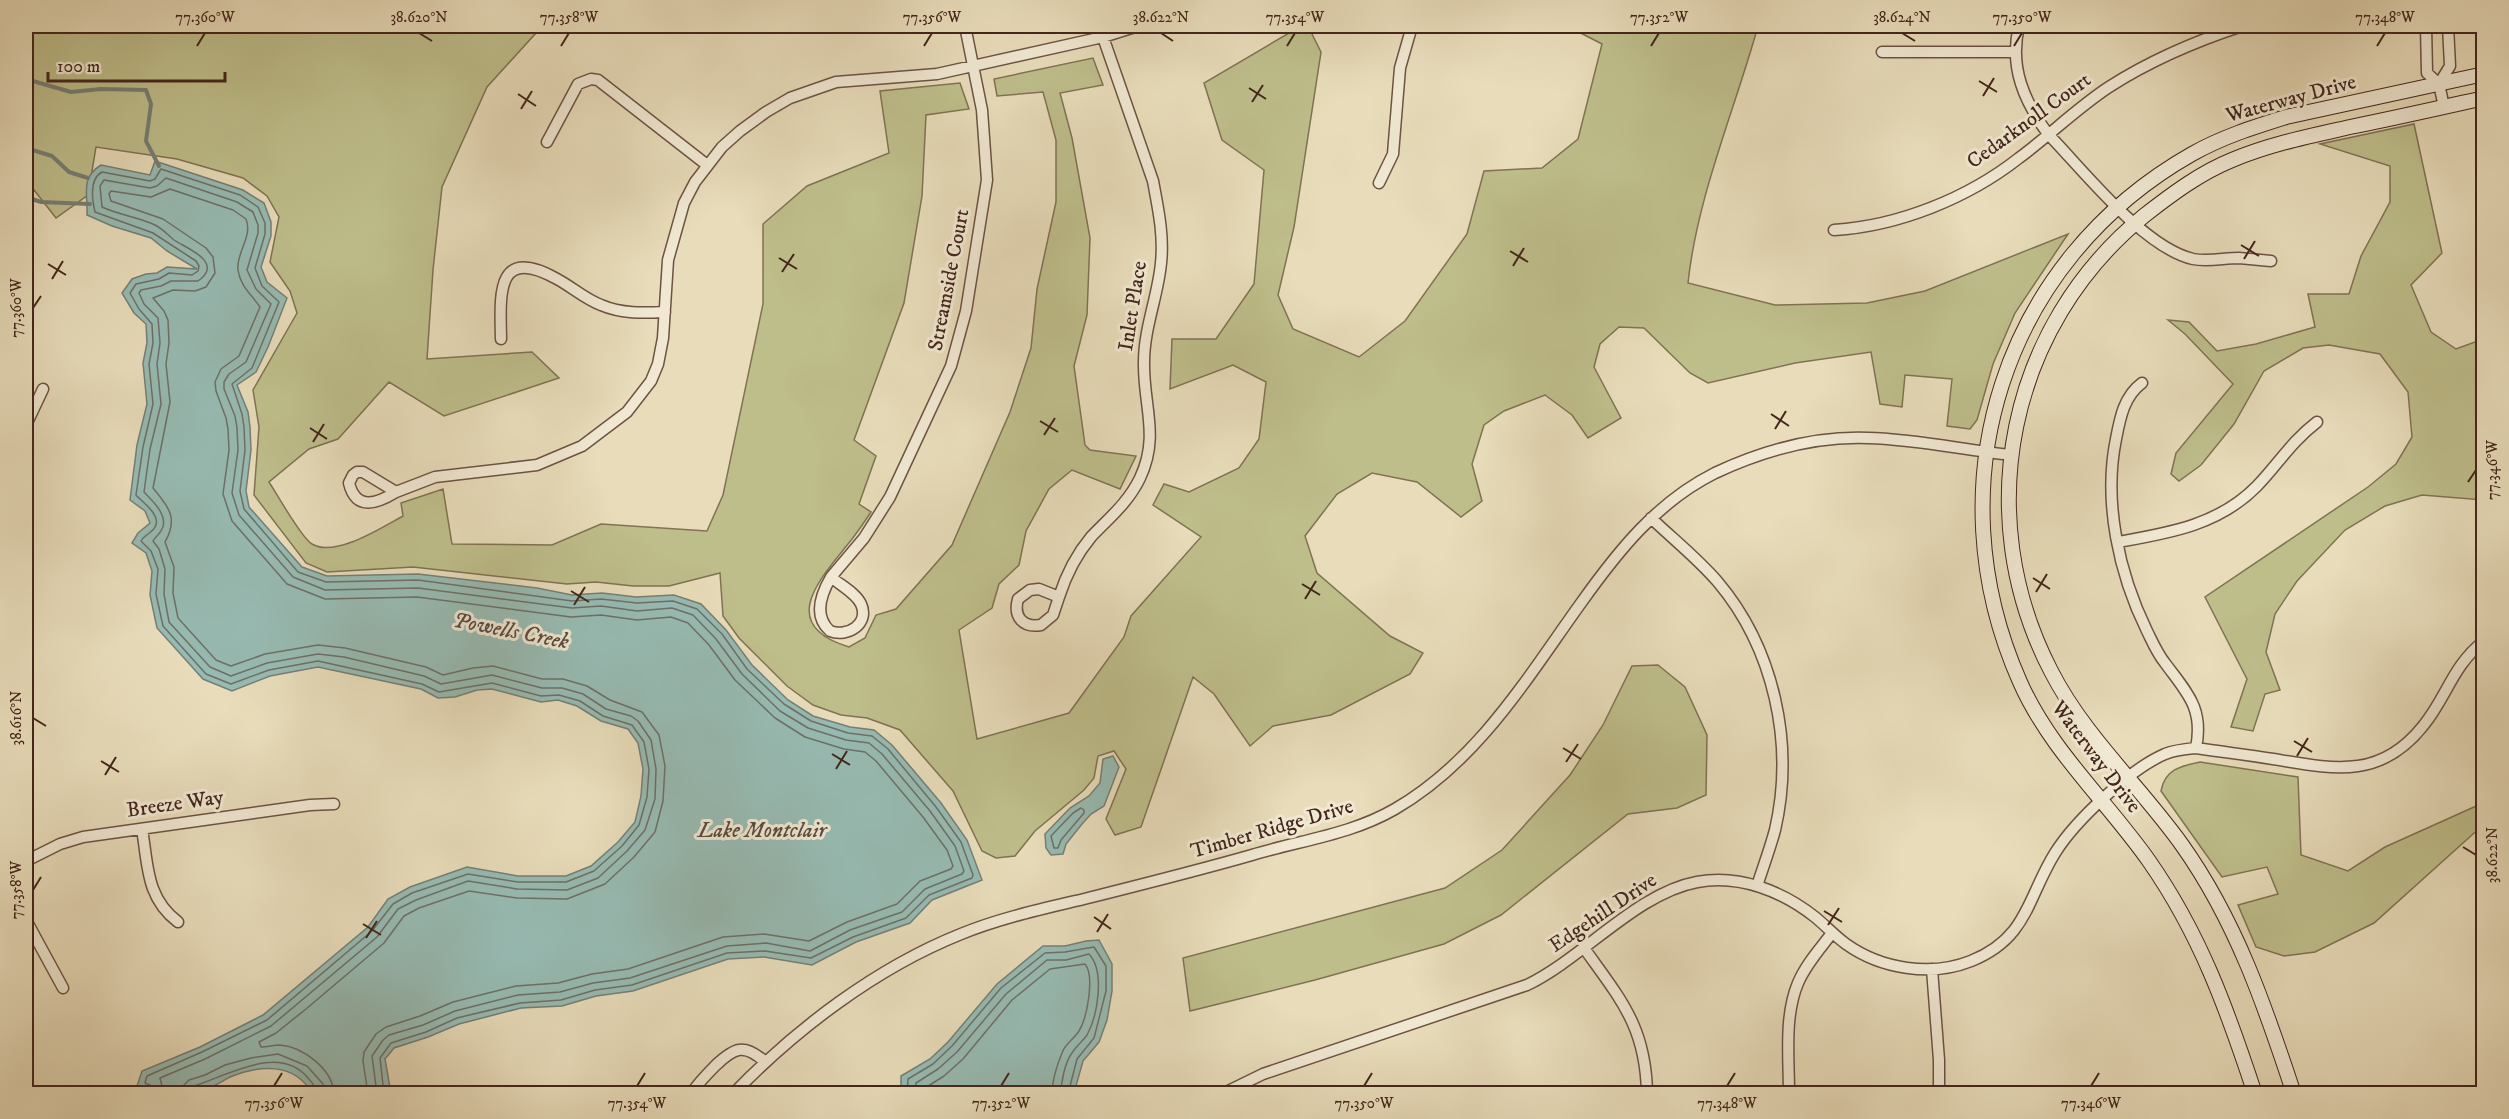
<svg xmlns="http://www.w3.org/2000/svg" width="2509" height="1119" font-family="'IM FELL DW Pica',serif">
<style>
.green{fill:#bebe8b;stroke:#807253;stroke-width:1.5}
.water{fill:#97bbb3;stroke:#757f76;stroke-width:1.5}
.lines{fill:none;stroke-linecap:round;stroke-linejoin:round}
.shore{stroke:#6d7067;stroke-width:1.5}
.stream{stroke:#757f76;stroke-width:4}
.street-casing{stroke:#6c5343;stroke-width:13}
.secondary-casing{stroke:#43251b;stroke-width:16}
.street{stroke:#f0e8d2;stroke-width:10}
.secondary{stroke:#f0e8d2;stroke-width:14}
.ticks{fill:none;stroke:#43251b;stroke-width:2}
.labels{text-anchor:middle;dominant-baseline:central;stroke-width:6;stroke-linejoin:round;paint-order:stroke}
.street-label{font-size:21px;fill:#43251b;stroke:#f0e8d2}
.water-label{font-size:22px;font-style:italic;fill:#584a41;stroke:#f0e8d2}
.neatline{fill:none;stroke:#43251b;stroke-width:2}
.ticks-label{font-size:15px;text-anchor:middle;fill:#43251b}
</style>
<rect width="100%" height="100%" fill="#e8dcba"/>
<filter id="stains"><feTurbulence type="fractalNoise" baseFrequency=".00333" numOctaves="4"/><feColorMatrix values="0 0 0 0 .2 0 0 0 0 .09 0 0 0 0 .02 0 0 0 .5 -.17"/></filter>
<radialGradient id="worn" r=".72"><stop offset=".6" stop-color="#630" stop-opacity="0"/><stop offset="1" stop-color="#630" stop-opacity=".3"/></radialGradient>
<path class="green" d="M26 26H579L537 32 487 87 442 187 433 270 427 359 532 352 559 378 444 416 389 382 338 439 309 449 269 482C277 494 302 539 312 544 335 558 383 527 403 516L401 503 443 489 452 544 552 545 601 524 707 531 723 495 763 304V224L807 186 889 153 880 91 960 83 969 109 926 115 922 196 904 303 854 440 876 456 859 504 871 512C865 521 859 530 852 539 824 575 773 624 849 647L865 638 876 615 896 609 952 545 1010 412 1031 348 1037 289 1056 202V140L1043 92 997 96 994 79 1093 58 1103 85 1060 93 1072 138 1090 238 1087 315 1074 366 1085 445 1090 450 1136 456 1120 489 1072 470 1049 489 1026 531 1019 565 999 584 992 608 959 630 977 739 1069 713 1124 637 1131 616 1201 537 1153 505 1164 484 1189 492 1239 468 1259 439 1266 382 1233 365 1170 389 1172 339H1216L1254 284 1264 170 1222 140 1204 83 1301 26H1308L1321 52 1294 227 1278 295 1293 329 1359 357 1405 321 1467 234 1484 171 1542 168 1578 139 1602 44 1567 26H1758C1735 109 1697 197 1688 283L1775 305 1867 303 1925 291 2068 234 2015 313 1993 364 1977 420 1970 429 1947 426 1952 379 1905 375 1902 407 1880 404 1871 352 1795 363 1708 383 1690 373 1644 328 1619 327 1600 344 1594 367 1621 418 1588 438 1572 415 1545 395 1504 411 1484 425 1472 464 1482 501 1461 517 1417 482 1372 473 1337 494 1305 536 1317 573 1390 636 1423 653 1410 674 1331 715 1273 726 1250 746 1214 694 1193 677 1141 827 1115 835 1106 819 1126 769 1114 751 1098 756 1094 778 1084 790 1035 831 1015 856 996 858 982 851 953 791 900 730 867 718 841 715 813 705 787 686 739 638 723 616 720 573 669 586H633L596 582 567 584 413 567 327 572 306 563 254 495 259 427 253 390 297 313 290 291 270 262 279 217 267 196 243 178 177 159 96 147 88 195 56 218 34 190 26 202Z
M2414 124 2442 253 2411 285 2431 332 2456 349 2483 339V500L2422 495 2385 506 2345 530 2297 581 2275 614 2266 652 2280 690 2265 694 2253 731 2231 727 2247 679 2205 597 2368 487 2396 464 2412 437 2408 392 2380 354 2329 345 2303 348 2264 371 2234 424 2201 465 2179 481 2171 474 2176 453 2233 384 2185 334 2168 320 2189 322 2217 351 2256 344 2315 327 2308 294H2349L2361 256 2390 202V166L2320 144Z
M1658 665 1685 687 1707 735 1706 795 1677 808 1628 814 1501 915 1444 944 1315 980 1190 1011 1183 958 1445 888 1502 850 1570 775 1603 725 1632 666Z
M2200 762 2298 777 2301 855 2348 871 2385 847 2483 803V825L2374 923 2315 952 2284 956 2256 947 2238 905 2278 894 2267 867 2222 877 2161 791C2165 769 2181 766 2200 762Z"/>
<path class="water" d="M155 161 243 190 264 203 271 222V236L261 267 267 282 287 298 268 347 256 372 237 385 248 412 250 427 251 450 246 491 249 507 302 567 327 576 418 574 537 588 572 595 602 593 636 597 674 595 701 604 726 630 752 665 788 700 813 716 850 727 874 730 892 745 941 803 967 840 982 880 932 900 910 923 856 942 812 965 764 957 728 959 633 991 596 996 562 1006 521 1008 459 1024 428 1037 394 1048 385 1059 391 1093H312C294 1062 260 1065 230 1077 222 1081 214 1087 205 1089 182 1094 159 1092 136 1089L142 1071 200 1047 263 1015 368 927 388 899 410 887 467 867 518 876H566L591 866 618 842 635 822 641 796 643 769 638 743 628 729 601 721 577 706 558 700 541 702 492 689 477 690 455 697 438 698 421 689 318 667 270 676 232 691 203 679 157 628 150 595 152 571 146 553 132 543 138 533 150 523 145 511 130 500 137 445 147 404 143 363 147 343 146 324 134 313 122 293 132 279 146 274 157 273 167 267 197 269 167 251 151 238 112 226 87 215C88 194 80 178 101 165L150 175Z
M1113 756 1119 767 1104 806 1091 814 1082 824 1066 844 1063 854 1051 855 1046 848 1045 834 1070 808 1089 796 1100 783 1103 759Z
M1099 940 1112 964V991L1107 1020 1099 1042 1083 1061 1074 1093H901V1076L930 1059 948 1042 997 984 1043 946H1065L1086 941Z"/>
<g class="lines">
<path class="shore" d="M1081 808 1084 810V813L1061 840 1058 848H1054L1051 836 1073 813Z
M156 1094 154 1087 145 1083 147 1076 202 1052 267 1020 372 931 393 904 412 893 468 874 518 882H566L594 871 622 846 639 825 647 797 649 769 644 742 632 725 603 716 580 701 559 695 541 696 492 683 439 692 422 684 318 661 269 670 231 684 206 674 163 626 156 594 158 569 151 551 141 541C144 535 152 533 155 527 162 515 142 502 136 495L143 447 153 404 149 364 153 343 152 324 139 309 130 293 136 284 159 279 169 273 192 275 198 271 199 266 196 261 153 233 95 212C92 199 89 179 102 172L150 181 155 179 161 169 240 195 258 207 265 223V234L255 268 262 286 279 302 252 368 232 384 242 414 244 427 245 450 240 491 244 509 298 572 326 582 418 580 572 601 601 599 637 603 673 601 697 609 722 634 747 669 784 704 811 721 848 733 872 736 888 749 936 807 961 842 973 875 972 878 929 895 906 918 853 937 811 958 765 951 727 953 632 985 595 990 561 1000 520 1003 457 1018 426 1032 391 1043 380 1058 384 1094
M164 1094 160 1078 205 1059 271 1026 377 937 398 909 416 900 468 881 517 889 567 890 598 878 627 851 645 830 655 799 656 769 651 740 638 721 631 716 606 709 583 694 562 688H542L492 675 441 684 424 676 344 657 318 654 267 663 231 676 210 667 169 622 164 594 165 569 159 549 153 541C155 537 160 534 162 529 169 515 152 501 144 492L150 449 161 404 157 364 160 343 158 318 144 304 139 293 141 290 161 286 171 281H198C225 262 186 248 174 240 168 235 163 229 155 225 138 217 119 215 102 207L100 186 104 180 150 188 157 186 166 178 237 202 253 212 258 225V233L247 270 256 289 271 304 246 362 229 374 224 382V389L235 416 237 428 238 450 232 493 239 515 293 577 325 590 418 588 572 608 601 606 637 611 672 608 693 615 716 639 742 674 780 711 808 728 846 740 869 743 882 754 930 811 955 846 964 871 962 874 925 889 902 912 850 930 810 951 766 943 727 946 630 978 593 983 560 992 518 995 455 1011 423 1025 389 1035 383 1040 372 1056 377 1094
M183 1094 184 1085 189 1080 205 1075 225 1065 251 1058 278 1054 307 1066 323 1084 325 1094
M190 1094 194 1086C227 1076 279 1043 308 1078 312 1083 317 1087 317 1094
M334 1094C333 1069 303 1047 280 1045 274 1045 267 1047 261 1047L259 1042 276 1033 306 1009 384 943 404 916 419 908 469 891 517 898 567 899 605 884 634 857 655 832 663 801 665 766 659 735 642 712 610 700 587 686 563 679H542L493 666 473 668 443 675 426 667 345 648 318 645 265 654 231 666 216 660 178 618 173 593 174 567 165 542C179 518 168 506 153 488L170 402 166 364 169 343 168 320 164 311 153 298 173 290 195 291 206 287 215 273 213 257 206 248 163 219 111 201 109 194 111 191 151 197 170 189 233 210 246 219C253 237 236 252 238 270 240 286 252 295 260 307L239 356 221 369 215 382 216 391 226 418 228 429 229 450 223 494 232 521 287 584 325 599 417 597 571 617 601 615 637 620 671 617 688 623 709 645 735 680 775 718 805 737 844 749 865 752 876 761 923 817 947 850 953 866 951 869 920 881 897 904 847 922 809 941 764 934 723 937 628 969 592 974 558 983 516 986 453 1002 420 1016 386 1027 376 1034 364 1052 363 1061 368 1094
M907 1094 908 1079 933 1064 952 1046 1001 988 1045 953 1065 952 1094 947 1106 966V991L1094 1038 1077 1059 1068 1094
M915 1094 916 1083 938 1069 957 1052 1006 994 1047 960H1066L1089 954C1105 971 1098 1015 1087 1035 1083 1041 1076 1046 1072 1053 1065 1062 1061 1082 1061 1094
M924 1094 925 1088 944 1076 963 1059 1012 1000 1050 969 1085 964C1095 976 1087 1018 1079 1031 1074 1039 1065 1044 1062 1053 1057 1065 1052 1081 1052 1094"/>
<path class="stream" d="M26 79 71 92 101 89 146 90 151 104 146 141 159 166
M26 148 52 156 69 172 88 178
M26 197 41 202 90 204"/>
<g class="street-casing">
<path id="street" d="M2019 26C2009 67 2024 101 2048 134 2084 171 2144 248 2193 259 2208 262 2224 258 2239 258 2250 259 2260 260 2271 261
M2426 26 2427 73 2439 84 2444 107
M1882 52H2015
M2439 84 2450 66 2448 26
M547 142 578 84 591 79 598 80 707 165
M1379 183 1393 154 1400 68 1412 26
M1834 230C1899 226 1968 198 2019 158 2050 135 2077 108 2109 87 2151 60 2196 41 2242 26
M501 339C500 293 496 245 557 279 572 287 585 299 601 305 622 314 643 313 665 312
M2142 383C2124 396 2120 418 2116 439 2103 502 2119 574 2147 631 2152 641 2157 653 2165 663 2187 693 2204 708 2196 748
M26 425 43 389
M357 472H363L396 492C378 503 356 512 349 483L353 475Z
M396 492 435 477 537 465 582 446 627 412 651 381 658 364 663 338 668 260 684 203 695 182 722 147 740 131 766 112 790 98 836 82 937 74 1103 37 1138 26
M1651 518C1673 539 1697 558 1717 581 1774 648 1795 744 1775 830 1770 849 1763 867 1757 886
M2118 542C2169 533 2219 525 2257 486 2279 463 2291 442 2317 422
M831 577 864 538 890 497 951 366 966 311 987 180 982 110 965 26
M831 577C840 585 856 593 861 604 870 624 847 638 830 631 813 616 821 594 831 577Z
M1039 589 1059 597 1053 615 1041 625C1023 628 1013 617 1018 599L1030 590Z
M1059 597C1066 575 1076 555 1091 537 1109 518 1128 503 1140 478 1160 436 1143 405 1144 362 1144 328 1158 296 1161 263 1164 235 1158 208 1153 181L1103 37
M142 829C148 865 146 898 178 922
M26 861 60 844 83 837 310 805 334 804
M26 920 63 988
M1584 948C1621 1000 1646 1027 1647 1094
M1932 969 1939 1060V1094
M691 1094C698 1083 707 1074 716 1065 734 1048 744 1043 764 1061
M733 1094C796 1029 876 968 961 934 1000 918 1042 909 1084 899 1140 885 1196 871 1252 855 1301 840 1350 835 1395 809 1478 761 1527 678 1581 603 1618 551 1657 502 1715 473 1762 451 1816 436 1868 438 1916 439 1963 450 2011 455
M1222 1094 1263 1074 1527 985C1583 958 1637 893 1697 882 1739 874 1782 891 1815 917 1826 926 1835 936 1846 944 1881 969 1931 977 1971 961 2028 938 2027 898 2055 853 2075 821 2130 769 2165 754 2175 750 2186 749 2196 748 2222 752 2248 755 2273 759 2333 769 2380 780 2423 726 2447 697 2452 666 2484 641
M1789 1094C1789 1058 1784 1016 1798 983 1806 964 1820 949 1832 933"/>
</g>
<g class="secondary-casing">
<path id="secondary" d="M2255 1094C2227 1009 2200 934 2149 861 2106 800 2050 750 2020 682 1932 484 2003 261 2192 154 2222 137 2254 127 2286 117L2484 74
M2294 1094C2265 1006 2236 921 2182 845 2140 786 2084 736 2051 671 1970 515 2008 326 2145 215 2172 194 2200 173 2232 160 2270 144 2310 136 2350 127 2395 118 2439 108 2484 98"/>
</g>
<use href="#street" class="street"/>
<use href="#secondary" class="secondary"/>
</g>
<path class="ticks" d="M419 33 432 41M1161 33 1173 41M1902 33 1915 41M197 46 205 33M561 46 569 33M924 46 932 33M1287 46 1295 33M1651 46 1659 33M2014 46 2022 33M2377 46 2385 33M1979 81 1997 92M1249 88 1266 99M518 94 536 106M1983 96 1994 78M1252 102 1263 85M521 109 532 91M2241 245 2259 256M1510 251 1528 262M779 258 797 269M2244 259 2255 241M48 264 66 275M1513 266 1524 248M782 272 794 254M52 279 63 261M33 308 41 296M1771 414 1789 426M1040 421 1058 432M310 428 327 439M1775 429 1786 411M1044 435 1055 418M313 442 324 424M2468 482 2476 470M2033 578 2050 589M1302 584 1320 595M571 591 589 602M2036 592 2047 574M1305 599 1316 581M574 605 585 587M33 718 46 726M2294 741 2312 752M1563 748 1581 759M832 754 850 765M2297 756 2308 738M101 761 119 772M1566 762 1578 744M836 769 847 751M105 775 116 757M2463 847 2476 855M33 890 41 877M1824 911 1842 922M1094 917 1111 929M363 924 381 935M1828 925 1839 908M1097 932 1108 914M366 938 377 921M274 1086 282 1073M637 1086 645 1073M1001 1086 1009 1073M1364 1086 1372 1073M1727 1086 1735 1073M2091 1086 2099 1073"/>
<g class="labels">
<g class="street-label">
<text transform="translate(2291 99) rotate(-15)">Waterway Drive</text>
<text transform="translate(2029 121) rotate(-36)">Cedarknoll Court</text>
<text transform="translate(949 280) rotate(-79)">Streamside Court</text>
<text transform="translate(1133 306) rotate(-81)">Inlet Place</text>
<text transform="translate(2096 757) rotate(53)">Waterway Drive</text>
<text transform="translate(175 804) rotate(-8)">Breeze Way</text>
<text transform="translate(1272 829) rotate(-16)">Timber Ridge Drive</text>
<text transform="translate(1603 913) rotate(-34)">Edgehill Drive</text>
</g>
<g class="water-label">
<text transform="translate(511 631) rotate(11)">Powells Creek</text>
<text x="762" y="830">Lake Montclair</text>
</g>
</g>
<rect width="2509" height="1119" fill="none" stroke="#e8dcba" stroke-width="66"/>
<path d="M48 72v9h177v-9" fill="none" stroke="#43251b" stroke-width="3"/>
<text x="57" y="72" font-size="18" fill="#43251b" stroke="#f0e8d2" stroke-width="4.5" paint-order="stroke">100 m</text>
<rect x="33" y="33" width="2443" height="1053" class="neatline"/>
<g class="ticks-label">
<text x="205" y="22">77.360°W</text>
<text x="419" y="22">38.620°N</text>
<text x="569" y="22">77.358°W</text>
<text x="932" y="22">77.356°W</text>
<text x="1161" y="22">38.622°N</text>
<text x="1295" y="22">77.354°W</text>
<text x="1659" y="22">77.352°W</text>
<text x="1902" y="22">38.624°N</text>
<text x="2022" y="22">77.350°W</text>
<text x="2385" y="22">77.348°W</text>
<text transform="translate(16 308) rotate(-90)" y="5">77.360°W</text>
<text transform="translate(2492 470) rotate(-90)" y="5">77.346°W</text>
<text transform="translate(16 718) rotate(-90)" y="5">38.616°N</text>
<text transform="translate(2492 855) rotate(-90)" y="5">38.622°N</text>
<text transform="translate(16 890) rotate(-90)" y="5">77.358°W</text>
<text x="274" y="1108">77.356°W</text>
<text x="637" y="1108">77.354°W</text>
<text x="1001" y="1108">77.352°W</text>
<text x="1364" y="1108">77.350°W</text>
<text x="1727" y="1108">77.348°W</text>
<text x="2091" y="1108">77.346°W</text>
</g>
<rect width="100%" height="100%" filter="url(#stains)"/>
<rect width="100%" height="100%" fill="url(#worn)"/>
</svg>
